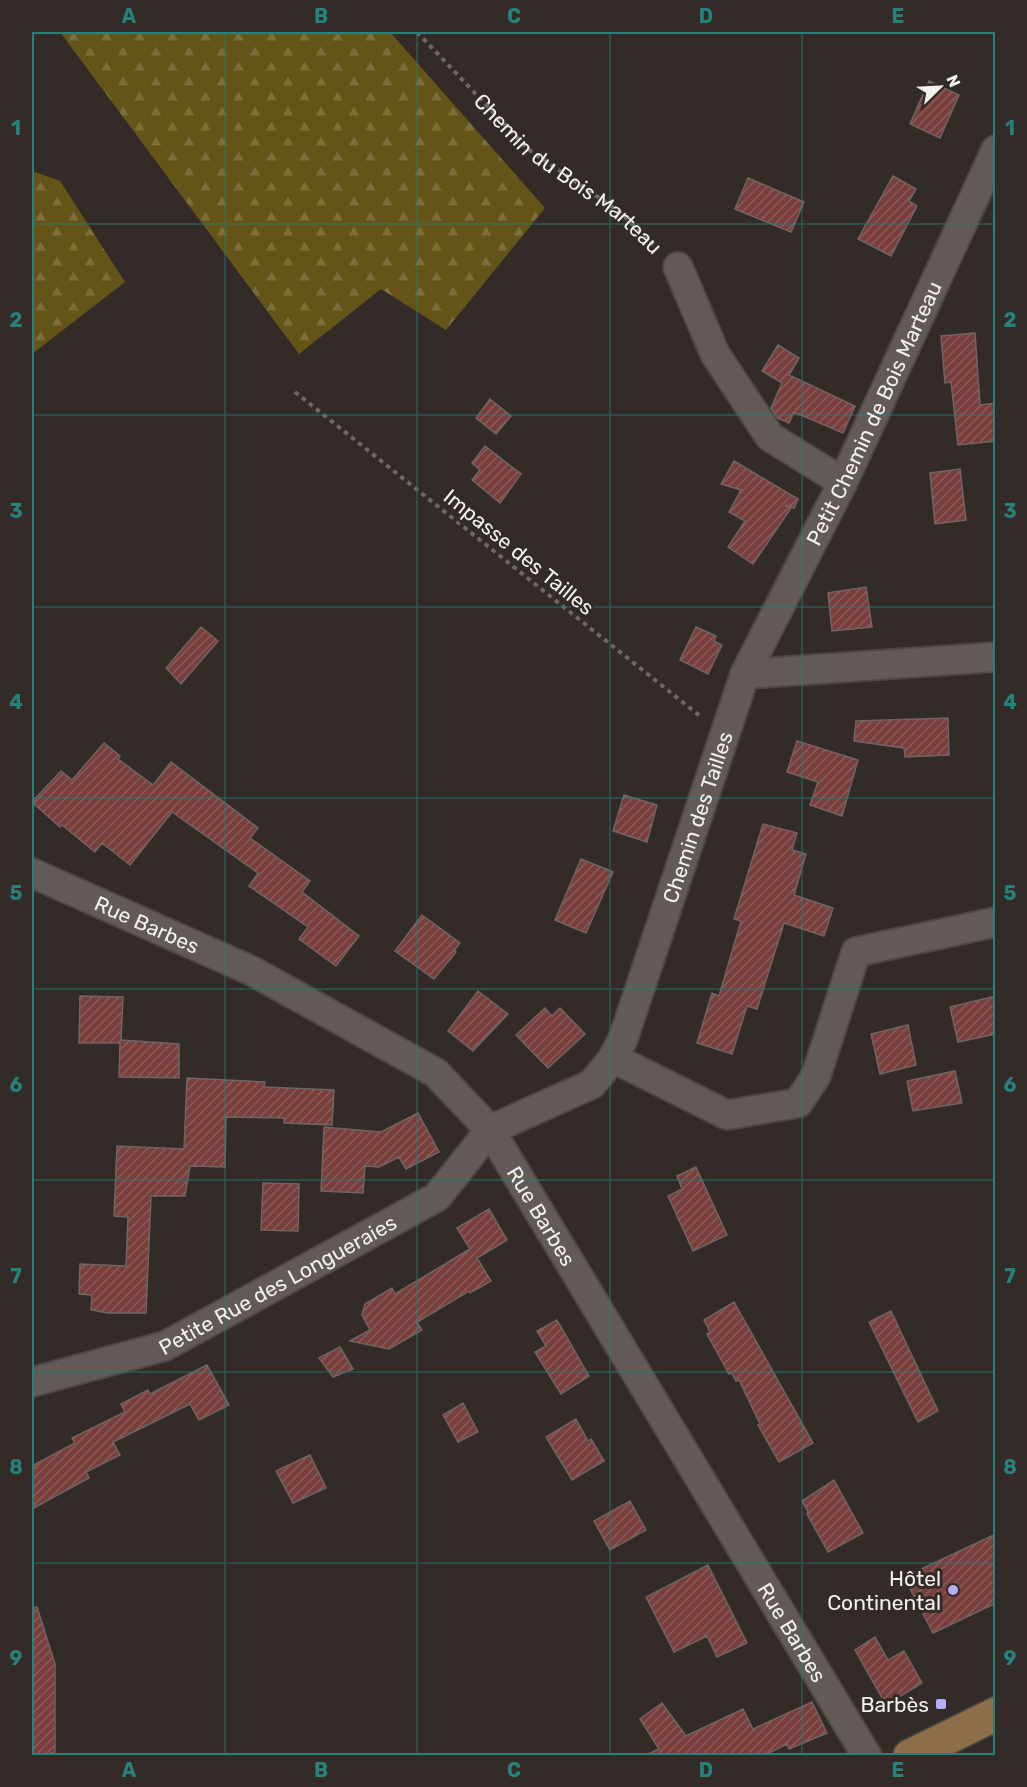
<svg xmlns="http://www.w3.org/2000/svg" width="1027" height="1787" font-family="Rubik,sans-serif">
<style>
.forest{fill:url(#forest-firs)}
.building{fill:url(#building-hatch);stroke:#6f6564;stroke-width:1.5}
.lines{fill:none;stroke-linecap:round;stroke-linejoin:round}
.minor-casing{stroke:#4e4845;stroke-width:32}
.major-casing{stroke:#4e4845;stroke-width:36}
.path{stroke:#6e6864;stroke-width:4;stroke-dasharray:4.5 4.5;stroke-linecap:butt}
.minor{stroke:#625a57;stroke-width:28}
.major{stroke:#8e6e49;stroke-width:33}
.grid{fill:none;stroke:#26827b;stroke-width:1.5;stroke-opacity:0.55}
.poi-dot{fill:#b6acf8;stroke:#322b27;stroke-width:2}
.labels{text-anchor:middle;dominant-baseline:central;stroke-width:6;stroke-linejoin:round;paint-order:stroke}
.street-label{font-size:21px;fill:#f4f0ed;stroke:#322b27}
.poi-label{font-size:21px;fill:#f4f0ed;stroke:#322b27;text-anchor:end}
.neatline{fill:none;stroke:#26827b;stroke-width:2}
.grid-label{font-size:20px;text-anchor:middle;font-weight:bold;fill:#26827b}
</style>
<defs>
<pattern id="forest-firs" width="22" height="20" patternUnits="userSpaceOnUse" patternTransform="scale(1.5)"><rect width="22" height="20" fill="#655418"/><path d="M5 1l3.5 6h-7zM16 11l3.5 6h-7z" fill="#7c6d3a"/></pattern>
<pattern id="building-hatch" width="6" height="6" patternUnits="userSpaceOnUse" patternTransform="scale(1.5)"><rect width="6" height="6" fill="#783f3c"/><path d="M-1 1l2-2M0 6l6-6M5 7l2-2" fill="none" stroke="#8c5b58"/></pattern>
</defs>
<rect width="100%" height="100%" fill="#322b27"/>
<path class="forest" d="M60 32H390L545 208 446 330 381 289 299 354Z
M32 171 60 181 125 282 32 354Z"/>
<path class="building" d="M929 81 959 95 940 138 910 124Z
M893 176 916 189 909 201 917 206 891 256 858 239Z
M748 178 804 202 791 232 735 209Z
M975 333 980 405 996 403V441L958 445 951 382 945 383 941 336Z
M778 345 799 358 789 375 855 406 843 433 794 412 789 423 777 418 771 408 782 383 762 371Z
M490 399 511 416 496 434 476 418Z
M485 446 521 474 500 503 472 480 480 470 472 463Z
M734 461 798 499 794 508 785 505 791 508 753 564 728 547 745 521 729 512 741 490 721 484Z
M960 469 966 520 935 524 930 473Z
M866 587 872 627 832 631 828 593Z
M201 627 218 641 181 684 166 668Z
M696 627 716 636 714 641 722 645 708 674 680 660Z
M948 718 949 755 905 757 904 748 854 741 856 721Z
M797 741 858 760 842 816 810 805 818 782 787 772Z
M104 743 120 756 118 759 153 785 171 762 258 828 250 838 310 881 302 892 359 936 336 966 299 939 308 927 249 886 258 873 172 812 130 865 102 843 95 852 62 825 60 827 32 802 61 771 72 780Z
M624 795 657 805 647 842 613 831Z
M763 824 797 833 792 850 806 854 794 895 833 908 824 936 784 923 757 1009 747 1006 732 1054 697 1043 712 993 719 996 741 921 734 919Z
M581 859 613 872 586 933 555 920Z
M422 915 460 943 454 951 456 952 434 979 395 951Z
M478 991 508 1014 473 1051 448 1031Z
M80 996 123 997 121 1040 179 1044V1078L119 1077 120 1043H79Z
M996 996V1034L958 1042 950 1007Z
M545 1008 552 1016 560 1008 585 1034 548 1068 516 1035Z
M908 1025 916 1065 880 1074 871 1034Z
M955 1071 962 1103 913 1111 907 1081Z
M187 1078 265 1082 264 1087 334 1090 332 1125 284 1123V1118L226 1117 225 1167 190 1166 185 1196H151L146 1313H108L91 1310 92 1295 79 1294 80 1264 126 1266 128 1217 114 1216 117 1146 184 1149Z
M418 1113 439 1152 406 1169 399 1157 379 1167 365 1166 363 1193 321 1191 324 1127 381 1132Z
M696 1167 727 1235 693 1251 668 1196 682 1189 677 1176Z
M263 1183 299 1184 298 1231 261 1230Z
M489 1209 507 1240 477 1258 491 1281 470 1293 469 1291 417 1322 422 1330 389 1349 350 1341 370 1330 362 1315 365 1304 392 1288 395 1294 470 1249 457 1228Z
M734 1302 813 1443 779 1462 758 1425 760 1424 739 1380 736 1381 731 1372 729 1374 707 1334 710 1332 704 1320Z
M891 1311 938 1411 918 1422 869 1322Z
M557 1320 589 1376 561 1394 535 1352 546 1346 537 1331Z
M340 1347 353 1369 333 1377 319 1358Z
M207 1365 229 1405 199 1420 190 1404 113 1442 120 1455 86 1472 89 1478 32 1509V1466L75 1443 72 1438 125 1412 121 1404 148 1390 150 1394Z
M463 1403 478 1432 458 1442 443 1415Z
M576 1419 588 1441 591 1439 604 1461 572 1480 546 1437Z
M310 1455 326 1488 293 1503 276 1471Z
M834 1480 863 1533 828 1552 807 1514 808 1512 802 1501Z
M630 1501 646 1530 610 1550 594 1521Z
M996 1534V1603L933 1633 904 1577Z
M708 1565 747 1643 717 1657 707 1636 674 1652 646 1597Z
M37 1607 55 1664V1752L45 1755H32V1608Z
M875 1637 888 1660 904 1651 922 1683 886 1705 855 1650Z
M812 1702 827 1733 789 1749 787 1744 765 1755H646L659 1749 640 1719 662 1703 686 1736 743 1709 753 1729Z"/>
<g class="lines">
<g class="minor-casing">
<g id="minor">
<path d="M678 267 715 354 770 437 843 482"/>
<path id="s2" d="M745 674 843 482 996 150"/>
<path id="s3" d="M32 873 252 971 436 1073 490 1130 867 1756"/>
<path d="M613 1058 727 1115 798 1103 816 1076 856 952 996 922"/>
<path id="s4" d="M32 1382 165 1346 437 1197 490 1130 592 1084 613 1058 623 1039 745 674 996 657"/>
</g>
</g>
<g class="major-casing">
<path id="major" d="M910 1756 996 1714"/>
</g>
<g class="path">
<path id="s1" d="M417 32 528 149 621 213 658 249"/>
<path d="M295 392 700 716"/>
</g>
<use href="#minor" class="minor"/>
<use href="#major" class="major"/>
</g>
<path class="grid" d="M225 32V1756M417 32V1756M610 32V1756M802 32V1756M32 224H996M32 415H996M32 607H996M32 798H996M32 989H996M32 1180H996M32 1372H996M32 1563H996"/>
<g class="poi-dot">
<circle cx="953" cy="1590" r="6"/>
<rect x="935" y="1698" width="12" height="12" rx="3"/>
</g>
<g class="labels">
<g class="street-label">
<text stroke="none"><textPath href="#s1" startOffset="208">Chemin du Bois Marteau</textPath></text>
<text stroke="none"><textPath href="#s2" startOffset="291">Petit Chemin de Bois Marteau</textPath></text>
<text transform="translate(519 552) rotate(39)">Impasse des Tailles</text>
<text stroke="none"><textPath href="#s4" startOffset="934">Chemin des Tailles</textPath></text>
<text stroke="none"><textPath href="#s3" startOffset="126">Rue Barbes</textPath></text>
<text stroke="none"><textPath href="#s3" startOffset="630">Rue Barbes</textPath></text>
<text stroke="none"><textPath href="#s4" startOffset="266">Petite Rue des Longueraies</textPath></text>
<text stroke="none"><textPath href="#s3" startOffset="1116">Rue Barbes</textPath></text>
</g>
<g class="poi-label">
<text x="941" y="1578">Hôtel<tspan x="941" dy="24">Continental</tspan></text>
<text x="929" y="1704">Barbès</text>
</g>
</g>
<rect width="1027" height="1787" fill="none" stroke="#322b27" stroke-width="66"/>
<g transform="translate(940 87) rotate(66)" stroke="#322b27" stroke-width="4.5" paint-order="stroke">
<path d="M0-4.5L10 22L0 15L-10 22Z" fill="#f4f0ed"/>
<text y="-9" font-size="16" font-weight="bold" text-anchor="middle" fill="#f4f0ed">N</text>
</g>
<rect x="33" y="33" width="961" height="1721" class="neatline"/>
<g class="grid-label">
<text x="129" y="23">A</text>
<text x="321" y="23">B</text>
<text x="514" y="23">C</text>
<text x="706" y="23">D</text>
<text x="898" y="23">E</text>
<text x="16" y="135">1</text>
<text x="1010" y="135">1</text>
<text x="16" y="327">2</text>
<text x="1010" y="327">2</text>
<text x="16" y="518">3</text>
<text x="1010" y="518">3</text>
<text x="16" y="709">4</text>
<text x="1010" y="709">4</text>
<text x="16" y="900">5</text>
<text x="1010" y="900">5</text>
<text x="16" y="1092">6</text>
<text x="1010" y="1092">6</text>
<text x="16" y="1283">7</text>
<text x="1010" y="1283">7</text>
<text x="16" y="1474">8</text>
<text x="1010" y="1474">8</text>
<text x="16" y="1665">9</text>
<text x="1010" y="1665">9</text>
<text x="129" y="1777">A</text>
<text x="321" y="1777">B</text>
<text x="514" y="1777">C</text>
<text x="706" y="1777">D</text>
<text x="898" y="1777">E</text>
</g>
</svg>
